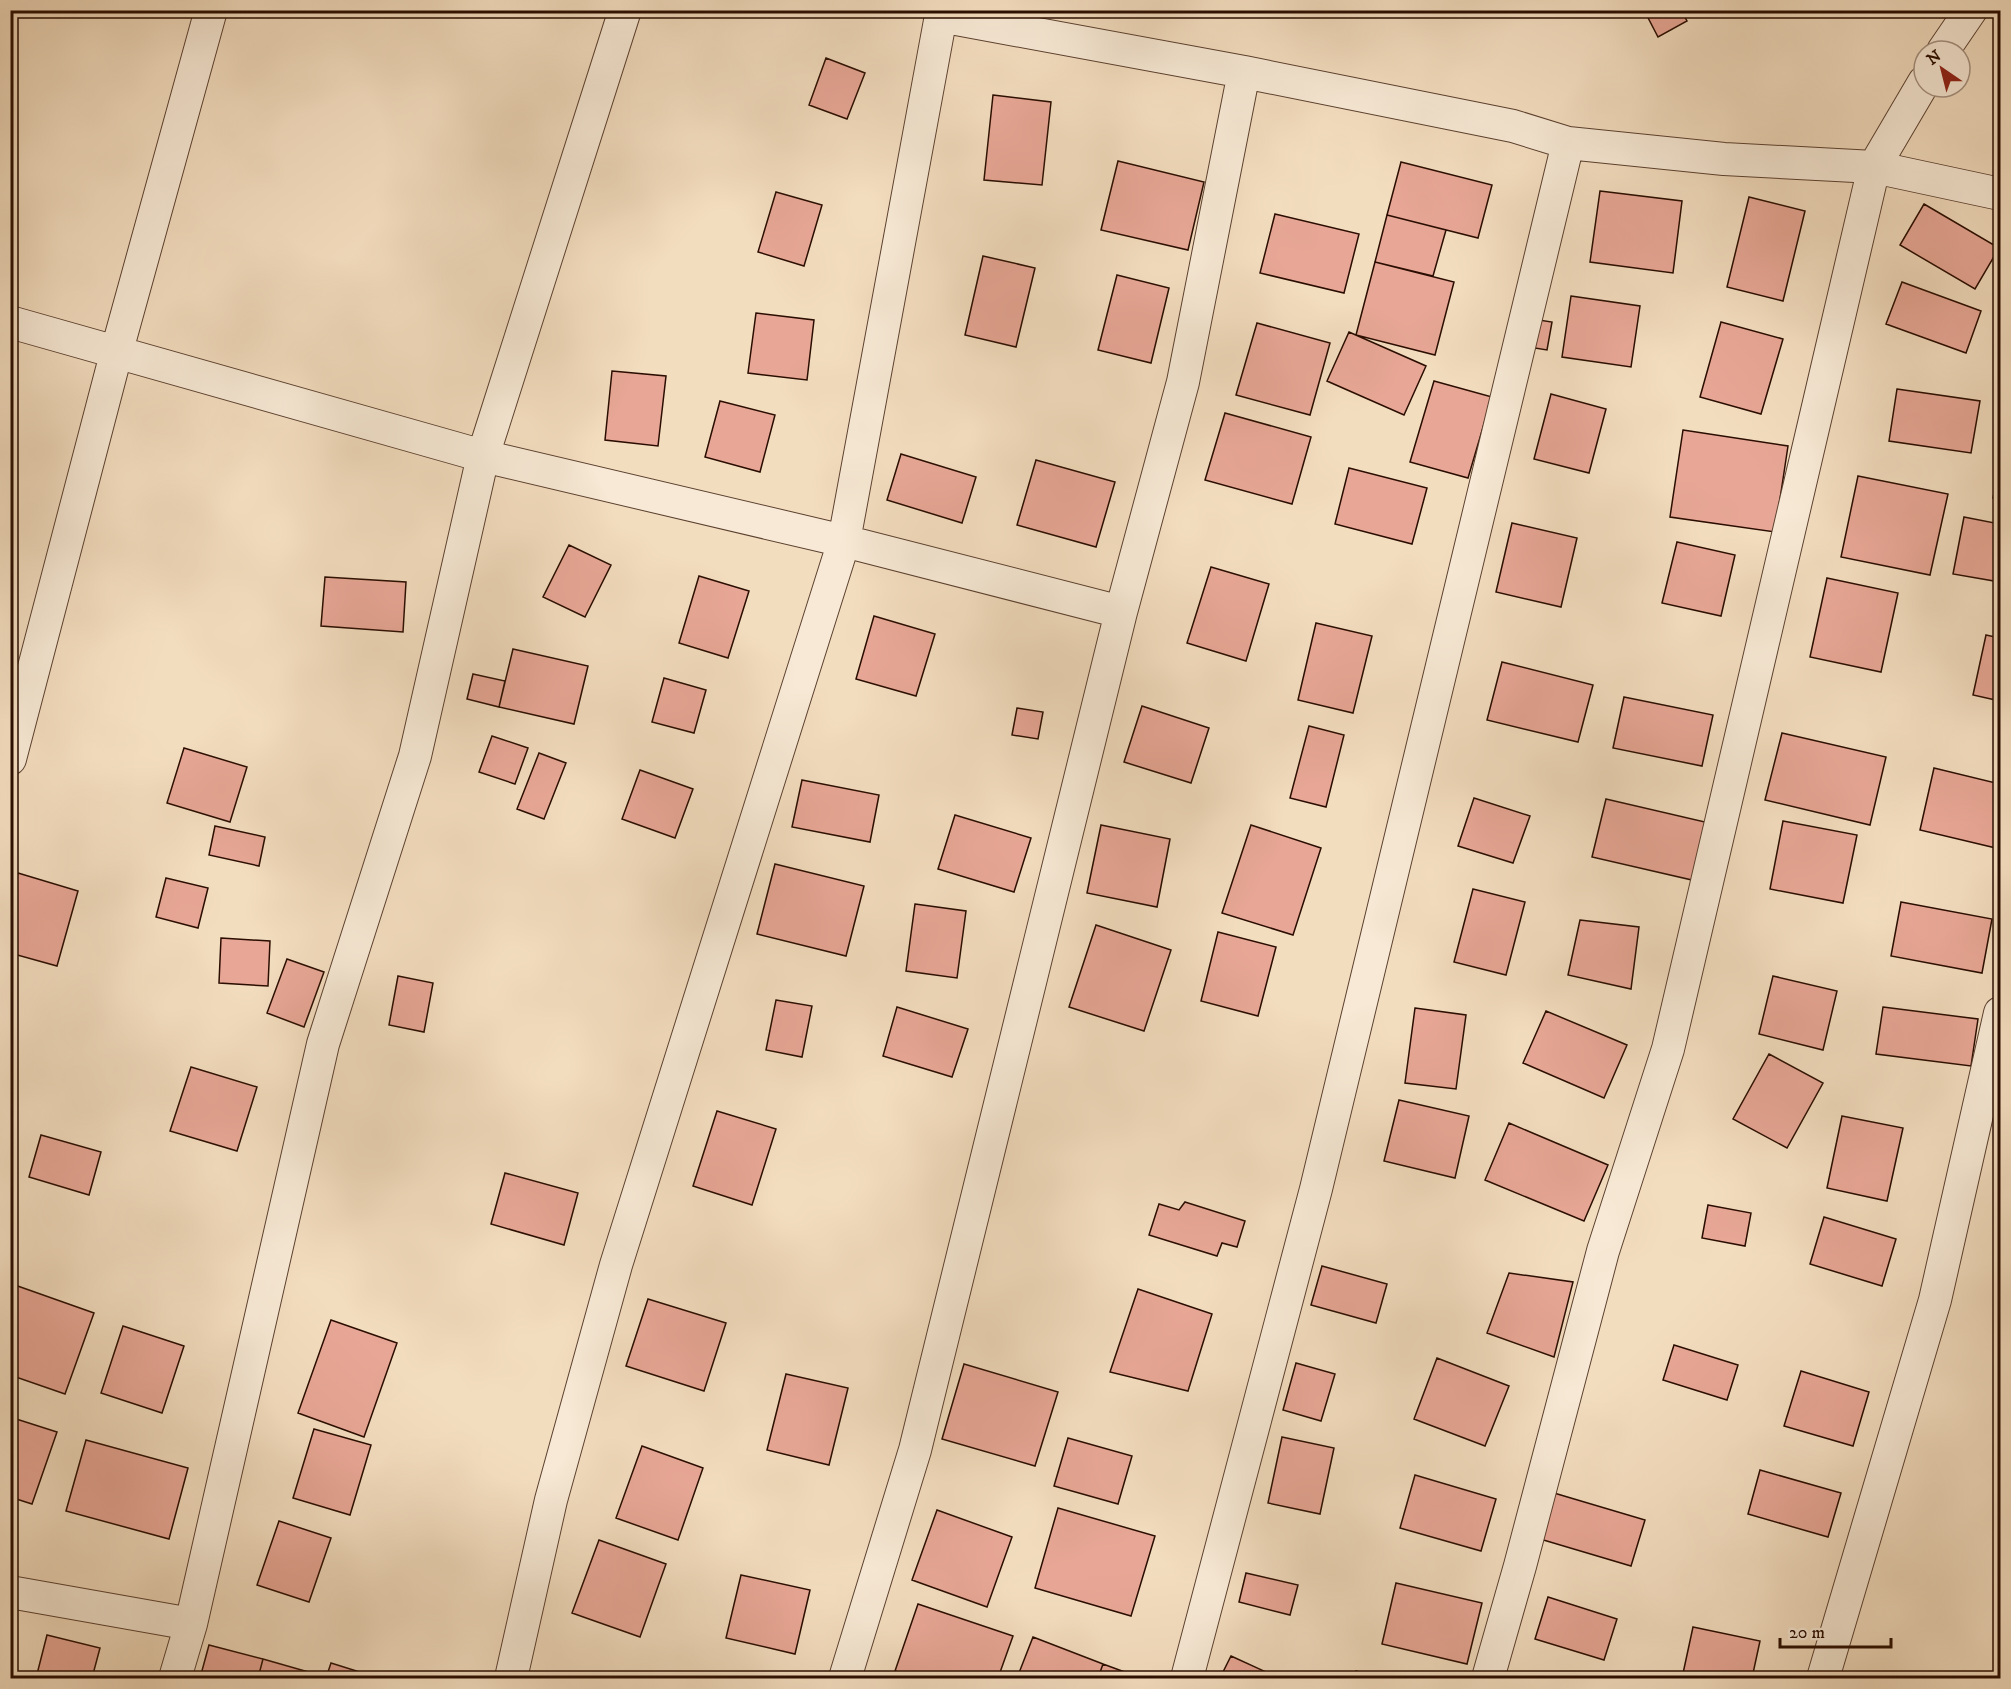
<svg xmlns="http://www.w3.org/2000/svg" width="2011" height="1689" font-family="'IM FELL DW Pica',serif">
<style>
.building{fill:#e8a796;stroke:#2a0d00;stroke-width:1.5}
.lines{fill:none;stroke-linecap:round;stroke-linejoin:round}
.street-casing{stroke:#5c4130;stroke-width:34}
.street{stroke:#f7e9d5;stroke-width:32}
</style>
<rect width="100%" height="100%" fill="#f3ddbf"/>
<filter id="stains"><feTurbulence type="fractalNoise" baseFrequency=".00333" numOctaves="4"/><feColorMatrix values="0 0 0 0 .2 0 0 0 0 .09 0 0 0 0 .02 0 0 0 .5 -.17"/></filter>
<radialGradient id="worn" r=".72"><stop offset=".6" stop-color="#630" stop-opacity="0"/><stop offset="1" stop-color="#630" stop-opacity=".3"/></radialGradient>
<path class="building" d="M1644 10H1681L1687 21 1658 37Z
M826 58 865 73 847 119 809 105Z
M993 95 1051 102 1042 185 984 180Z
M1118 161 1204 182 1188 250 1101 230Z
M1401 162 1492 185 1478 238 1387 215Z
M1600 191 1682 201 1673 273 1590 262Z
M776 192 822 205 804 266 758 252Z
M1749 197 1805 211 1783 301 1727 287Z
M1924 204 1999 248 1975 289 1900 245Z
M1275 214 1359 234 1344 293 1260 273Z
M1387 215 1446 230 1433 276 1375 262Z
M983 256 1035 268 1016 347 965 335Z
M1375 262 1454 282 1435 355 1356 335Z
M1117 275 1169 288 1151 363 1098 350Z
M1902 282 1981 311 1966 353 1886 324Z
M1571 296 1640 306 1631 367 1562 357Z
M756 313 814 320 807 380 748 373Z
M1526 318 1552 322 1547 350 1522 346Z
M1721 322 1783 339 1761 414 1700 397Z
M1257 323 1330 343 1310 415 1236 395Z
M1349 332 1426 366 1404 415 1327 381Z
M612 371 666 376 658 446 605 440Z
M1434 381 1492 397 1468 478 1410 462Z
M1897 389 1980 401 1971 453 1889 441Z
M1551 394 1606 409 1589 473 1534 459Z
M720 401 775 415 760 472 705 457Z
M1225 413 1311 437 1292 504 1205 480Z
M1683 430 1788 446 1775 532 1670 517Z
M901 454 976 477 962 523 887 500Z
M2000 459V499L1993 498Z
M1036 460 1115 482 1096 547 1017 525Z
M1349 468 1427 488 1412 544 1335 524Z
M1858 476 1948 494 1930 575 1841 557Z
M1964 517 2000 524V582L1953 574Z
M1512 523 1577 538 1561 607 1496 592Z
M1677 542 1735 555 1721 616 1662 603Z
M569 545 611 565 585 617 543 597Z
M1211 567 1269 584 1246 661 1187 643Z
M699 576 749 591 728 658 679 643Z
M325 577 406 582 403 632 321 626Z
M1827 578 1898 593 1881 672 1810 657Z
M874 616 935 634 916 696 856 679Z
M1316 623 1372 636 1353 713 1298 700Z
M1986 635 2000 638V701L1973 695Z
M513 649 588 666 574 724 499 707Z
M1502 662 1593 685 1578 742 1487 720Z
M473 674 505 681 499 707 467 699Z
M664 678 706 690 694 733 652 722Z
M1624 697 1713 715 1702 766 1613 748Z
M1142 706 1209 728 1191 783 1124 762Z
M1017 708 1043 712 1038 739 1012 735Z
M1309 726 1344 735 1326 807 1290 798Z
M1782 733 1886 757 1870 825 1765 800Z
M492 736 528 748 515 784 479 772Z
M184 748 247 767 230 822 167 803Z
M539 753 566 763 544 819 517 809Z
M1934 768 2000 784V849L1920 830Z
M640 770 693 789 675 838 622 819Z
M802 780 879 795 870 842 792 827Z
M1474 798 1530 816 1513 863 1458 846Z
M1606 799 1705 822 1692 880 1592 857Z
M955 815 1031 838 1014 892 938 869Z
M1783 821 1857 835 1843 903 1770 889Z
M1101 825 1170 839 1157 907 1087 893Z
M1251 825 1321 848 1293 935 1222 913Z
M215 826 265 837 259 866 209 855Z
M775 864 864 886 846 956 757 934Z
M18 873 78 891 57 966 10 953V901Z
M166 878 208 888 198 928 156 917Z
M1473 889 1525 902 1506 975 1454 962Z
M1901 902 1992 919 1982 973 1891 956Z
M915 904 966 911 957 978 906 971Z
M1580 920 1639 927 1631 989 1568 975Z
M1096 925 1171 950 1144 1031 1069 1007Z
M1218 932 1276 947 1258 1016 1201 1001Z
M221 938 270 941 268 986 219 983Z
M287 959 324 972 304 1027 267 1013Z
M398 976 433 983 424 1032 389 1025Z
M1773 976 1837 991 1823 1050 1759 1034Z
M776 1000 812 1006 802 1057 766 1050Z
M897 1007 968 1029 952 1077 883 1056Z
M1883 1007 1978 1019 1971 1066 1876 1054Z
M1415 1008 1466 1015 1456 1089 1405 1083Z
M1546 1011 1627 1045 1604 1098 1523 1063Z
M1769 1054 1823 1083 1787 1148 1733 1119Z
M191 1067 257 1087 237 1151 170 1131Z
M1399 1100 1469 1116 1455 1178 1384 1161Z
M717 1111 776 1129 752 1205 693 1186Z
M1842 1116 1903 1128 1887 1201 1827 1188Z
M1509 1123 1608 1165 1584 1221 1485 1180Z
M41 1135 101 1152 89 1195 29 1177Z
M505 1173 578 1193 564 1245 491 1224Z
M1185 1202 1245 1221 1237 1247 1222 1243 1217 1256 1149 1235 1159 1204 1179 1210Z
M1708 1205 1751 1213 1745 1246 1702 1238Z
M1824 1217 1896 1239 1882 1286 1810 1264Z
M1322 1266 1387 1284 1376 1323 1311 1305Z
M1509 1273 1573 1282 1554 1357 1487 1333Z
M12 1284 94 1313 65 1394 10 1375Z
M1138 1289 1212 1314 1188 1391 1110 1372Z
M648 1299 726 1323 704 1391 626 1366Z
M331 1320 397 1343 364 1437 298 1413Z
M123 1326 184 1346 162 1413 101 1393Z
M1674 1345 1738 1365 1727 1400 1663 1380Z
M1437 1358 1509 1386 1485 1446 1414 1419Z
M1296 1363 1335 1374 1321 1421 1283 1410Z
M964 1364 1058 1392 1035 1466 942 1439Z
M1801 1371 1869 1392 1853 1446 1784 1426Z
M786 1374 848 1388 829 1465 767 1450Z
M10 1417 57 1432 32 1504 10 1497Z
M314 1429 371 1445 350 1515 293 1498Z
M1282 1437 1334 1448 1320 1514 1268 1503Z
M1068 1438 1132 1456 1118 1504 1054 1486Z
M86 1440 188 1468 169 1539 66 1511Z
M642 1446 703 1468 678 1540 616 1518Z
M1760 1470 1841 1493 1828 1537 1748 1514Z
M1415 1475 1496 1499 1481 1551 1400 1528Z
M1554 1493 1645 1520 1631 1566 1540 1539Z
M1058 1508 1155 1536 1131 1616 1035 1588Z
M937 1510 1012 1537 987 1607 912 1580Z
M279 1521 331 1538 309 1602 257 1585Z
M599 1540 666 1564 640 1637 572 1613Z
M1246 1573 1298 1585 1290 1615 1239 1602Z
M741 1575 810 1590 795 1654 726 1638Z
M1396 1583 1482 1603 1467 1664 1382 1644Z
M1548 1597 1617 1619 1604 1660 1535 1639Z
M918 1604 1013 1636 998 1678H918L895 1671Z
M1693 1627 1760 1641 1752 1678H1682Z
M47 1635 100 1648 92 1678H36Z
M1033 1637 1103 1664 1098 1678H1017Z
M209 1645 263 1659 258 1678H200Z
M1231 1656 1279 1678H1220Z
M263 1659 319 1675 318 1678H258Z
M331 1663 363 1673 362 1678H326Z
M1103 1664 1141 1678H1098Z
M1356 1671 1379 1678H1354Z"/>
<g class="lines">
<g class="street-casing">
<path id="street" d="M1943 51 1971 10
M1244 72 1513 126 1568 143 1724 159 1874 167 1924 82
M10 322 483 456 844 541 1121 612
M10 759 116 354 211 10
M10 1592 191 1624
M175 1678 191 1624 323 1044 415 756 483 456 625 10
M511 1678 551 1500 616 1265 844 541 942 10
M845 1678 915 1450 1121 612 1183 382 1244 72 940 16
M1187 1678 1316 1189 1568 143
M1488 1678 1520 1566 1603 1251 1668 1049 1874 167 2000 194
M1823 1678 1935 1300 2000 1013"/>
</g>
<use href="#street" class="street"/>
</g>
<rect width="2011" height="1689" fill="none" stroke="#f3ddbf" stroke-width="36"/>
<rect x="12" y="12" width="1987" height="1665" fill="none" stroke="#2a0d00" stroke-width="3"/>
<rect x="18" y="18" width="1975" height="1653" fill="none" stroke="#2a0d00" stroke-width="1.5"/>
<g transform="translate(1942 69) rotate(325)"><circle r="28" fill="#f7e9d5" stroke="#a59180" stroke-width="1.5"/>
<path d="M0-4.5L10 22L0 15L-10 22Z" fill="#8f2418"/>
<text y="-9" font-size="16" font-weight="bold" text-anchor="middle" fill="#2a0d00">N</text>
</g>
<path d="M1780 1638v9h111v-9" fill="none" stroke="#2a0d00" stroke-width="3"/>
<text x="1789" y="1638" font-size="18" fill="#2a0d00" stroke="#f7e9d5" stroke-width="4.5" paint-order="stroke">20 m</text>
<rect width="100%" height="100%" filter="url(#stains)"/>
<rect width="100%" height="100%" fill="url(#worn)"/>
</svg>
